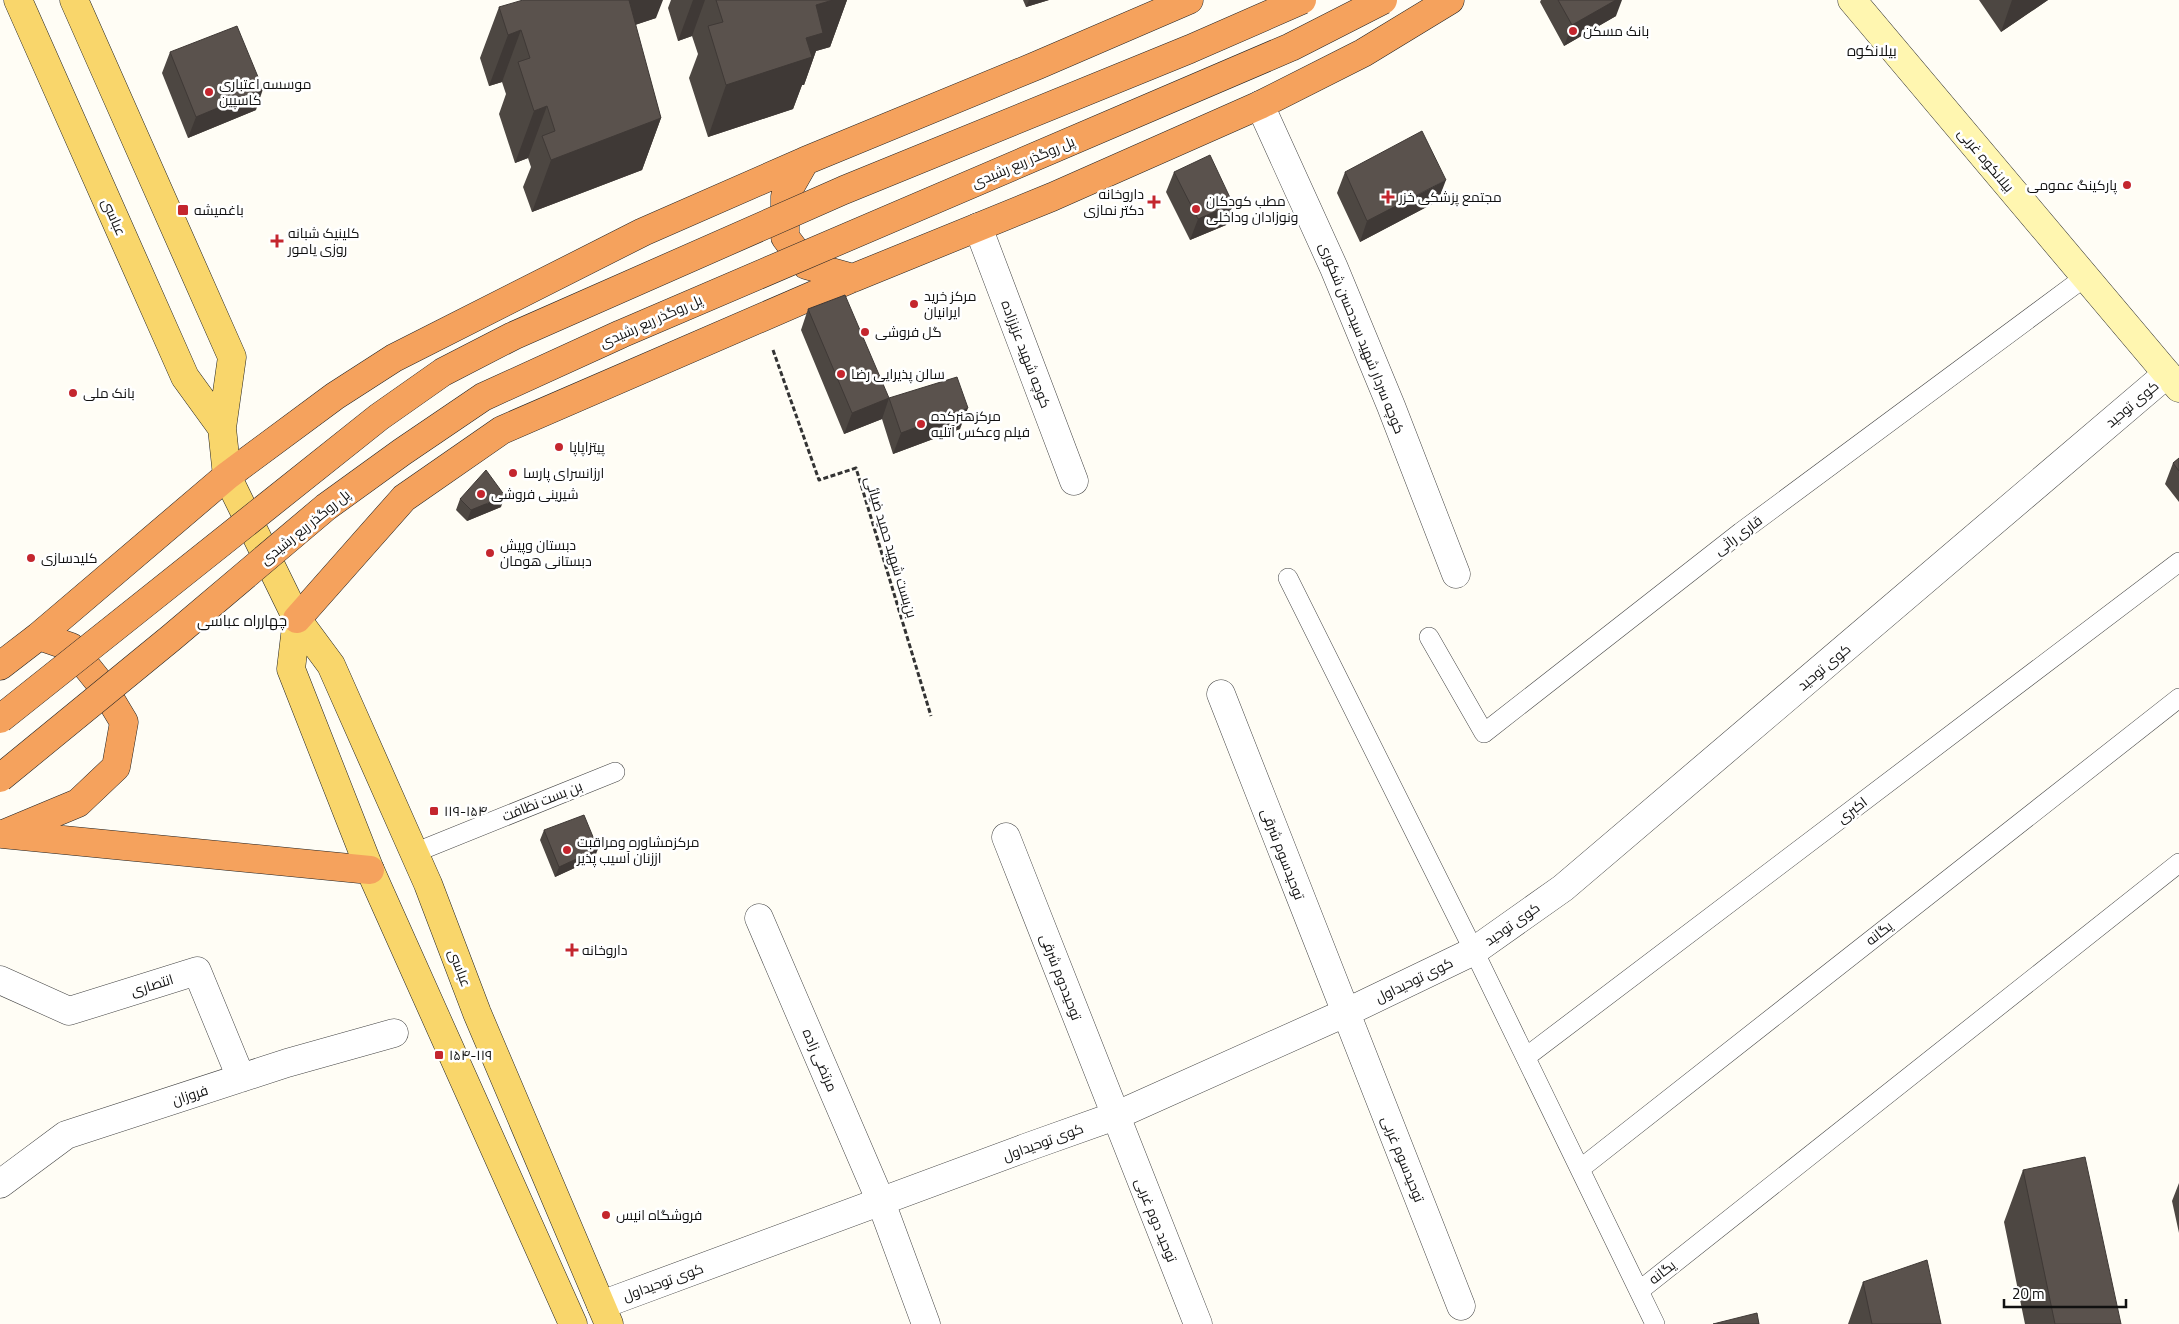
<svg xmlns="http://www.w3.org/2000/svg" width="2179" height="1324" font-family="Georgia,Cairo,serif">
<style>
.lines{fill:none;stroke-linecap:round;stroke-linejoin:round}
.lane-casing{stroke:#444;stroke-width:20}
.street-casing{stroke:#444;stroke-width:29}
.secondary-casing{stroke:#333;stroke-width:29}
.primary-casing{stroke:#222;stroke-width:29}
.highway-casing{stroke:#222;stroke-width:29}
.path{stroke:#333;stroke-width:3;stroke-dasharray:5 2.5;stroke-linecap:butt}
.lane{stroke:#fff;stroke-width:19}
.street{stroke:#fff;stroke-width:28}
.secondary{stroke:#fff6b0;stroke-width:28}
.primary{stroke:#f9d66b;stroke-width:28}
.highway{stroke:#f5a25d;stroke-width:28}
.highway-bridge-casing{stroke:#222;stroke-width:29;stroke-linecap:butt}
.highway-bridge{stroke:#f5a25d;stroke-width:28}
.wall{fill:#4d4742}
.shaded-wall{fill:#3f3936}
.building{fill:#5a524d;stroke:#3f3936}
.poi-dot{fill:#c4262e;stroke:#fff;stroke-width:2}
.labels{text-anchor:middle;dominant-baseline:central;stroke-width:5;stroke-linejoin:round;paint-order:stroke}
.poi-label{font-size:14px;fill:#111;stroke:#fff;text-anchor:start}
.street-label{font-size:14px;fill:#111;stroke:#fff}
.neighbourhood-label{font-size:15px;fill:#111;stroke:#fff}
</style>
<rect width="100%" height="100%" fill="#fffdf5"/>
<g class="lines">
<g class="lane-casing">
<path id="lane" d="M1288 578 1474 951 1655 1324
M1429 637 1484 733 1741 532 2085 277
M414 853 615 772
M1526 1057 2179 562
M1580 1169 2179 698
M1639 1291 2179 863"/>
</g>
<g class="street-casing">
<path id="street" d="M1260 105 1334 268 1391 406 1456 574
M978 227 1074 481
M1221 694 1461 1306
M1006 837 1198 1324
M759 918 881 1202 926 1324
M0 980 69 1011 197 971 241 1078
M0 1184 66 1135 287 1063 394 1033
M601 1305 1025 1148 1115 1116 1345 1013 1474 951 1563 888 2167 374"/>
</g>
<g class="secondary-casing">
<path id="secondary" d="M1852 0 2179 388"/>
</g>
<g class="primary-casing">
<path id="primary" d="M18 0 185 377 222 428
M74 0 232 357 222 428 227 476 297 619 331 665 428 884 477 1013 609 1324
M297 619 291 669 370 870 573 1324"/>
</g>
<g class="highway-casing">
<path id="highway" d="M805 161 785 196V237L806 265 853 278
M297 619 404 498 502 430 853 278 1052 197 1260 105 1363 53 1450 0
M0 666 39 636 227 476 335 396 394 358 643 232 805 161 1038 65 1189 0
M6 833 78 803 116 767 124 722 103 687 71 647 39 636
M2 834 370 870"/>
</g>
<path class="path" d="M773 350 819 480 856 468 931 716"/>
<use href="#lane" class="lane"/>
<use href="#street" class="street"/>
<use href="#secondary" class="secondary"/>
<use href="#primary" class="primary"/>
<use href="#highway" class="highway"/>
<g class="highway-bridge-casing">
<path id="highway-bridge" d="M0 719 379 417 443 372 513 336 844 190 1190 49 1302 0
M0 778 171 638 326 507 402 452 483 397 621 334 1291 47 1383 0"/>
</g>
<use href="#highway-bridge" class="highway-bridge"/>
</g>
<path class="wall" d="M671 0H847L830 47 816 51 804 85H802L793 109 708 137 689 78 698 54 692 36 678 41 668 8Z
M1023 0H1049L1026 7Z
M1541 0H1616V16L1564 46 1540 2Z
M1979 0H2048L2001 32Z
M499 7 656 18 635 25 661 118 642 170 532 212 523 187 531 167 528 158 515 163 499 114 506 94 502 82 489 86 480 58Z
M170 52 256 110 188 138 162 73Z
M1174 172 1233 204 1226 225 1190 240 1166 192Z
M1345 172 1438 201 1360 242 1337 193Z
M808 309 889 398 960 429 893 454 882 419 844 434 801 330Z
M2179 458V502L2165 484 2173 463Z
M460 499 501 507 467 521 456 510Z
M544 830 594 859 555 877 540 840Z
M2023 1170 2121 1324H2025L2004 1222Z
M2179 1183V1233L2172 1201Z
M1863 1282 1941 1324H1848Z"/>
<path class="shaded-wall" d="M588 0H663L656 18 571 46Z
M693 0H705L692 36 678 41Z
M833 0H847L830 47 816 51 804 85H802L793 109 708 137 726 85 816 5Z
M1029 0H1049L1026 7Z
M1616 0H1622L1616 16 1564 46 1572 25Z
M2012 0H2048L2001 32Z
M521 30 502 82 489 86 508 35Z
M263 89 256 110 188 138 196 117Z
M547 106 528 158 515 163 534 111Z
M661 118 642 170 532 212 551 160Z
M1446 180 1438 201 1360 242 1367 221Z
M1233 204 1226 225 1190 240 1198 219Z
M889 398 882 419 844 434 852 413Z
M968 408 960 429 893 454 901 433Z
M505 496 501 507 467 521 471 510Z
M598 849 594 859 555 877 559 867Z"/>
<path class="building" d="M523 0H629L661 118 551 160 542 136 555 131 547 106 534 111 518 62 530 58 521 30 508 35 499 7Z
M716 0H833L816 5 823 33 806 38 812 57 726 85 708 26 723 22Z
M1558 0H1616L1572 25Z
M237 26 263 89 196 117 170 52Z
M1422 131 1446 180 1367 221 1345 172Z
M1210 155 1233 204 1198 219 1174 172Z
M845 295 889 398 852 413 808 309Z
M957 377 968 408 901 433 889 398Z
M2179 458V471L2173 463Z
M486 470 505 496 471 510 460 499Z
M584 815 598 849 559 867 544 830Z
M2085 1157 2121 1324H2055L2023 1170Z
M1927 1260 1941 1324H1872L1863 1282Z
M1757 1313 1759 1324H1713Z"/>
<g class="poi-dot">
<circle cx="1573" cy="31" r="5"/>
<circle cx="209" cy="92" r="5"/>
<circle cx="2127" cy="185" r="5"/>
<path d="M1385.5 189.5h5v5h5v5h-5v5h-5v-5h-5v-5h5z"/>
<path d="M1151.5 194.5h5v5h5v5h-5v5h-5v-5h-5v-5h5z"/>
<circle cx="1196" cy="209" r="5"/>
<rect x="177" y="204" width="12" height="12" rx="2.5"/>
<path d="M274.5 233.5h5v5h5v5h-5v5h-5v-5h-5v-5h5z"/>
<circle cx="914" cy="304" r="5"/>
<circle cx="865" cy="332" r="5"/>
<circle cx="841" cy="374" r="5"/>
<circle cx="73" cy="393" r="5"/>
<circle cx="921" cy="424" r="5"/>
<circle cx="559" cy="447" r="5"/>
<circle cx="513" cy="473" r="5"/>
<circle cx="481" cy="494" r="5"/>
<circle cx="490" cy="553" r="5"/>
<circle cx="31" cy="558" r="5"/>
<rect x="429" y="806" width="10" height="10" rx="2.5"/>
<circle cx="567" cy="850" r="5"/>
<path d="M569.5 942.5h5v5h5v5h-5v5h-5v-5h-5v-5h5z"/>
<rect x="434" y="1050" width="10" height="10" rx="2.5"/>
<circle cx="606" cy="1215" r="5"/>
</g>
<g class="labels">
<g class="poi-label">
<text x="1583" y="31">بانک مسکن</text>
<text x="219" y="84">موسسه اعتباری<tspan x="219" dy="16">کاسپین</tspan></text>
<text x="2117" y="185" text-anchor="end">پارکینگ عمومی</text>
<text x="1144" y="194" text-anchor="end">داروخانه<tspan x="1144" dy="16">دکتر نمازی</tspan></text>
<text x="1399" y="197">مجتمع پزشکی خزر</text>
<text x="1206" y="201">مطب کودکان<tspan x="1206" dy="16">ونوزادان وداخلی</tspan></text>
<text x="194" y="210">باغمیشه</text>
<text x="288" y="233">کلینیک شبانه<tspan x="288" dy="16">روزی یامور</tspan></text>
<text x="924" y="296">مرکز خرید<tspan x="924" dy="16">ایرانیان</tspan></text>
<text x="875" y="332">گل فروشی</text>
<text x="851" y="374">سالن پذیرایی رضا</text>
<text x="83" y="393">بانک ملی</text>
<text x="931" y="416">مرکزهنرکده<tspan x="931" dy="16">فیلم وعکس آتلیه</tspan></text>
<text x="569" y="447">پیتزاپاپا</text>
<text x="523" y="473">ارزانسرای پارسا</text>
<text x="491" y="494">شیرینی فروشی</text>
<text x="500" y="545">دبستان وپیش<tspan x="500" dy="16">دبستانی هومان</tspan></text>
<text x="41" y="558">کلیدسازی</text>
<text x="444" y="811">۱۱۹-۱۵۴</text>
<text x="577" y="842">مرکزمشاوره ومراقبت<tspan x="577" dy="16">اززنان آسیب پذیر</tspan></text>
<text x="582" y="950">داروخانه</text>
<text x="449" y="1055">۱۵۴-۱۱۹</text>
<text x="616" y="1215">فروشگاه انیس</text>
</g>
<g class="street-label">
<text transform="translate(1986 160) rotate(50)">بیلانکوه غربی</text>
<text transform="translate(1023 162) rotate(-23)">پل روگذر ربع رشیدی</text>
<text transform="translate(114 217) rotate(66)">عباسى</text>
<text transform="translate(651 321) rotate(-24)">پل روگذر ربع رشیدی</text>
<text transform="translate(1362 338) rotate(68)">کوچه سردار شهید سیدحسن شکوری</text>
<text transform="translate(1026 354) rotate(69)">کوچه شهید عزیززاده</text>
<text transform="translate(2132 404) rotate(-40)">کوی توحید</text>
<text transform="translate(305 527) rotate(-39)">پل روگذر ربع رشیدی</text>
<text transform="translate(1738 535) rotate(-37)">قاری راثی</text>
<text transform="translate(891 547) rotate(73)">بن‌بست شهید حمید ضیائی</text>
<text transform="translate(1824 667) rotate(-40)">کوی توحید</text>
<text transform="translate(542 801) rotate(-22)">بن بست نظافت</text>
<text transform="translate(1852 810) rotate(-37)">اکبری</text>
<text transform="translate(1283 854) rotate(69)">توحیدسوم شرقی</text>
<text transform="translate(1512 924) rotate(-35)">کوی توحید</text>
<text transform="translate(1879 933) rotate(-38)">یگانه</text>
<text transform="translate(460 968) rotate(69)">عباسى</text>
<text transform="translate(1061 977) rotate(69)">توحیددوم شرقی</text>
<text transform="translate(1414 980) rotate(-26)">کوی توحیداول</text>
<text transform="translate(152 985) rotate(-17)">انتصاری</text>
<text transform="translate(820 1060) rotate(67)">مرتضی زاده</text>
<text transform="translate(190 1095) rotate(-18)">فروزان</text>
<text transform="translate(1043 1142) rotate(-20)">کوی توحیداول</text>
<text transform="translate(1403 1159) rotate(68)">توحیدسوم غربی</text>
<text transform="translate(1156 1220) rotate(68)">توحید دوم غربی</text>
<text transform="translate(1662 1272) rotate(-38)">یگانه</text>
<text transform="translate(663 1282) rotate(-20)">کوی توحیداول</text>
</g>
<g class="neighbourhood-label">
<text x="1872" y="50">بیلانکوه</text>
<text x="242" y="620">چهارراه عباسی</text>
</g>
</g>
<path d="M2004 1299v8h122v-8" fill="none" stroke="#111111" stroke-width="2.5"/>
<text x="2012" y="1299" font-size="15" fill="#111111" stroke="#ffffff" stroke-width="4" paint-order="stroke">20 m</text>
</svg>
